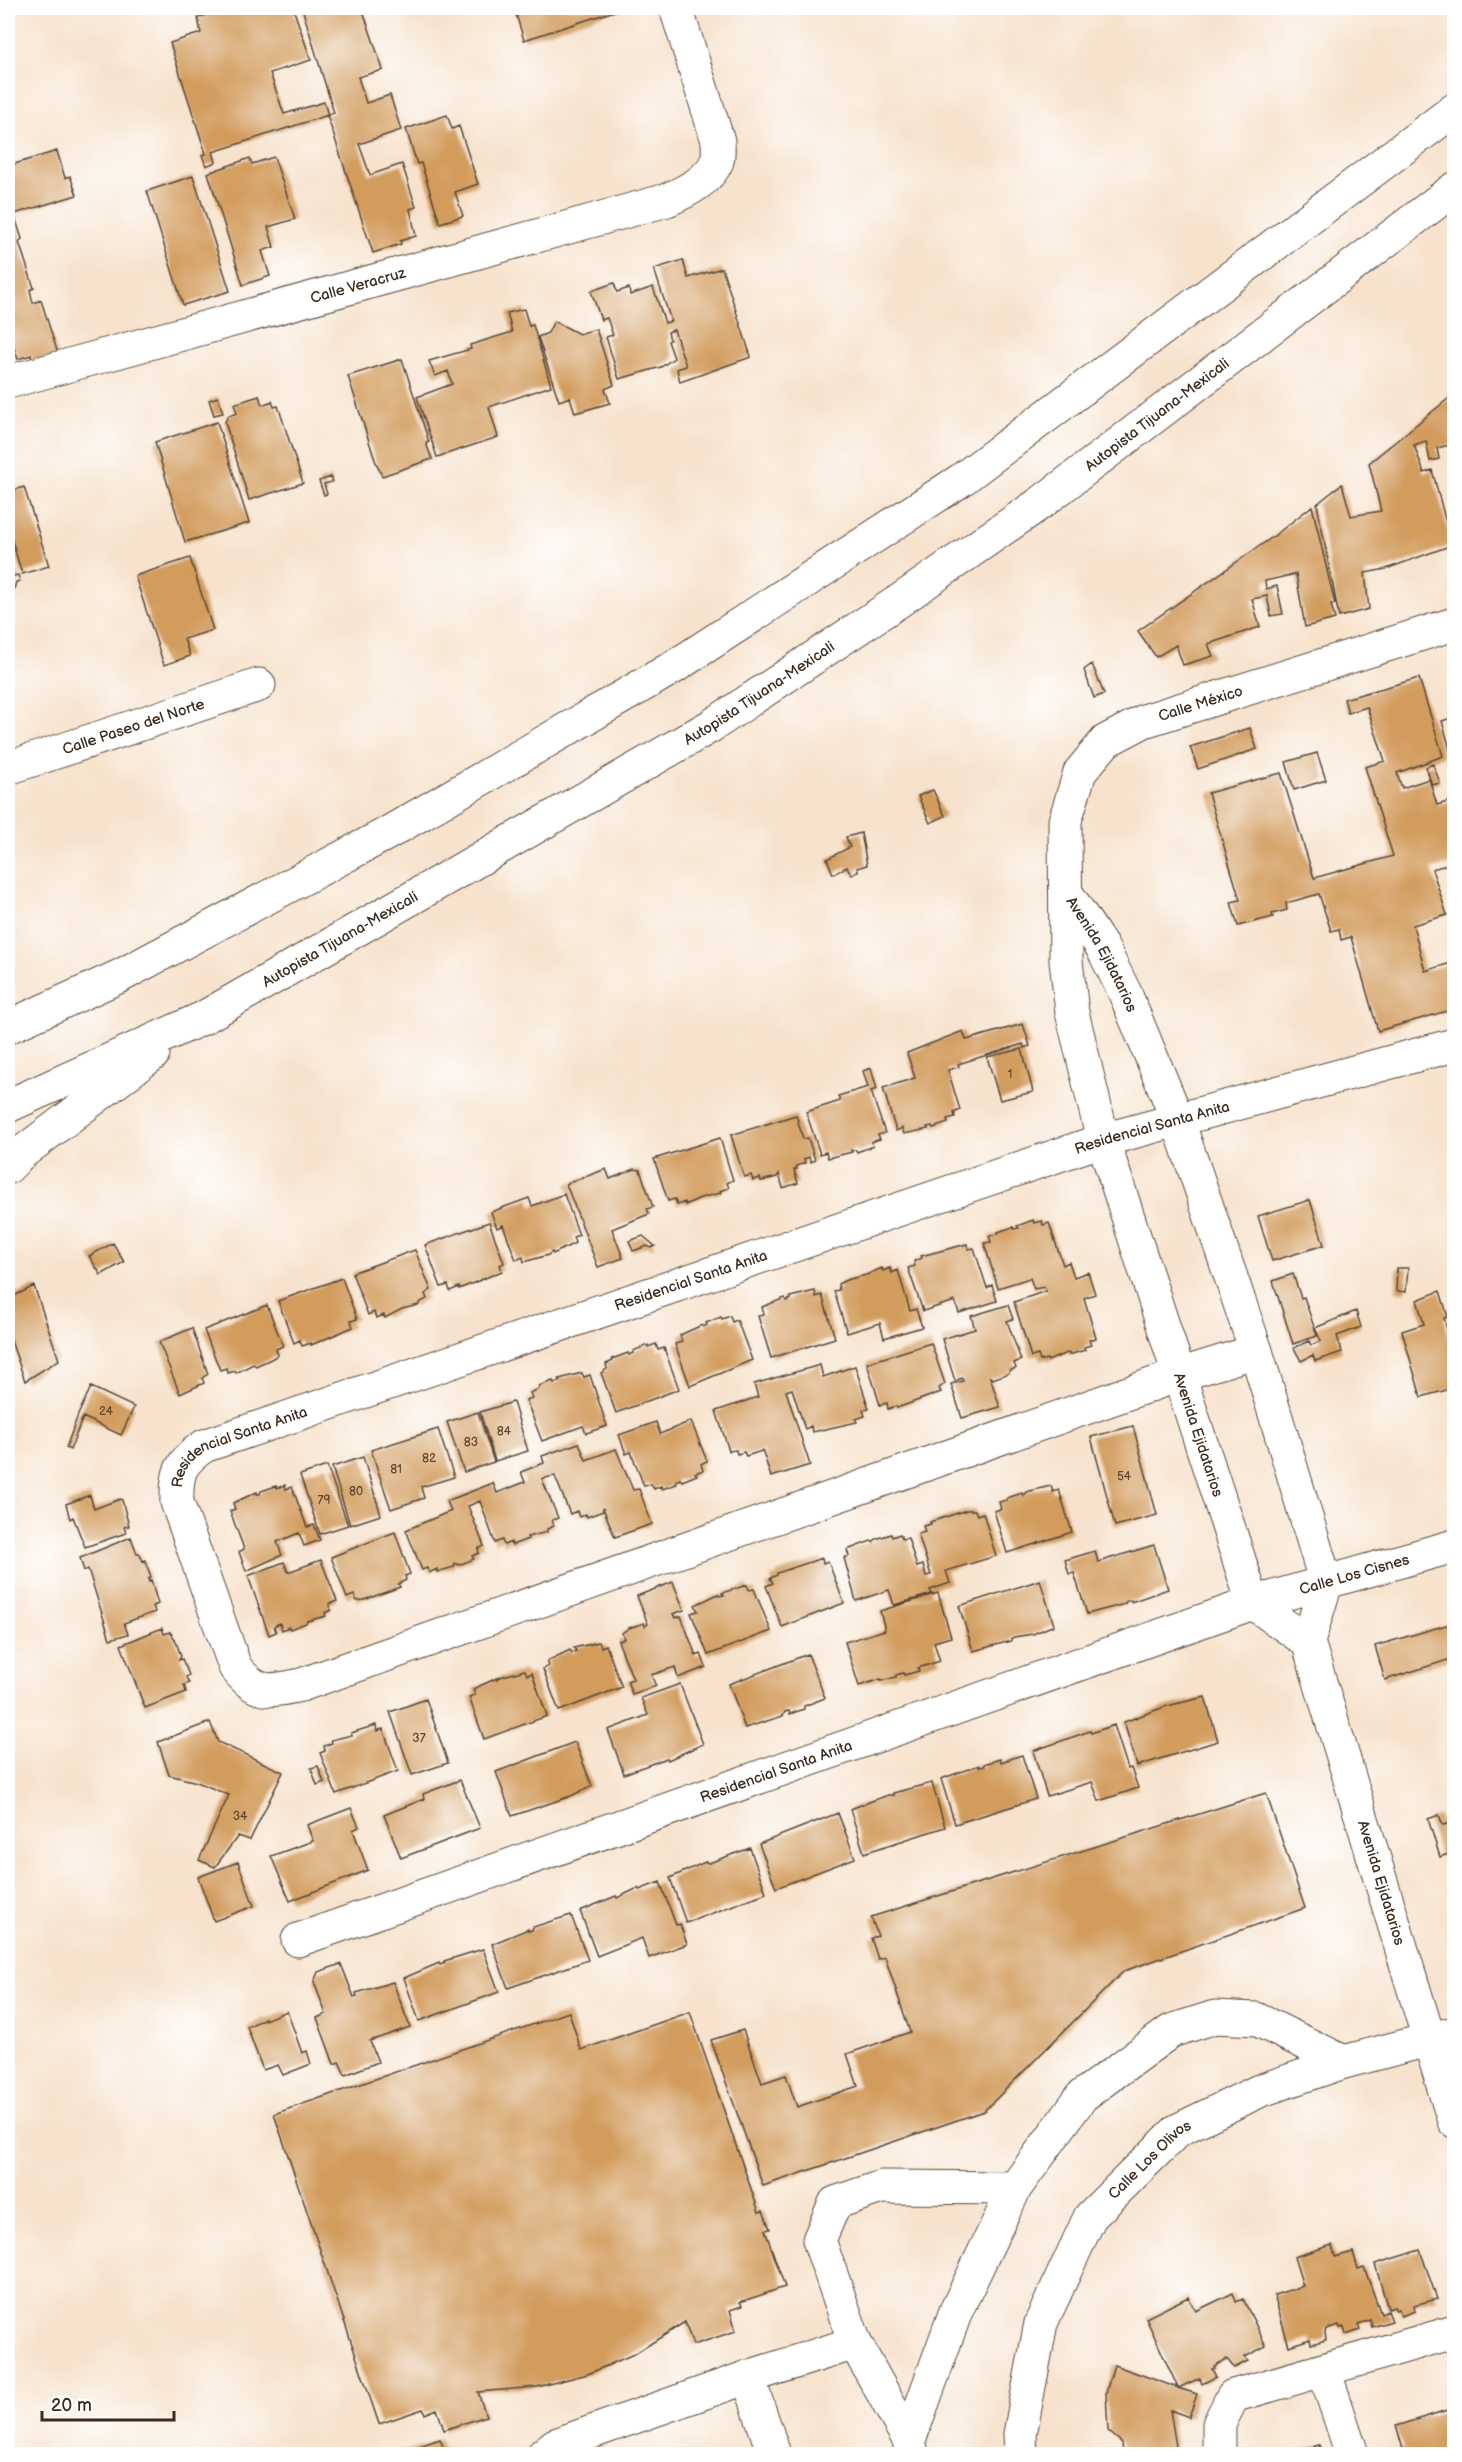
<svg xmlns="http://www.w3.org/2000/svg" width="1462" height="2462" font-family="'Balsamiq Sans',sans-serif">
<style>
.building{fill:#d29c5d}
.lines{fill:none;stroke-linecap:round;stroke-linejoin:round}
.minor-casing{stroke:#574638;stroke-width:35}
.major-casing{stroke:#574638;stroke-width:35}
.highway-casing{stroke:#574638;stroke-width:35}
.minor{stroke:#fff;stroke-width:33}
.major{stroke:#fff;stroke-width:33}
.highway{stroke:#fff;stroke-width:33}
.labels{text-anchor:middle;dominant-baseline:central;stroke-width:4.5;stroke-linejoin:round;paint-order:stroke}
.number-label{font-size:12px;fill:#61462e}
.street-label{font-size:15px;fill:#3b2a1e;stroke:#fff}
</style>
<rect width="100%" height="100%" fill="#fff"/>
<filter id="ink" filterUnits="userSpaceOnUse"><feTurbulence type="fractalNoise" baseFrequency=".0167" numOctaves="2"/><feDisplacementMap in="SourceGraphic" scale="12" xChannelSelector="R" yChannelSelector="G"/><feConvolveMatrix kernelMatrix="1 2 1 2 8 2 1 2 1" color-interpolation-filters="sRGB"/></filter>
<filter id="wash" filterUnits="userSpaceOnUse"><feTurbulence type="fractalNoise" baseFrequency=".008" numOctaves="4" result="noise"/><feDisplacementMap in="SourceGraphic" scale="24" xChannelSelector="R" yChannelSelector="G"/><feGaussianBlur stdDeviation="1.35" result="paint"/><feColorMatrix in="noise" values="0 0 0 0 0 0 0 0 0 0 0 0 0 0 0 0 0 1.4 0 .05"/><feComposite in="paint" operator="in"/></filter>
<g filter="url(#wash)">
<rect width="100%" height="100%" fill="#f7e3cd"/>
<g id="blocks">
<path class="building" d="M225 8H293L311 60 270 73 284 114 324 102 328 115 213 152 216 162 206 166 202 155 206 154 170 43 201 33 198 18Z
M302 8H362L383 70 358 77 366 103 390 95 401 130 359 144 370 175 402 164 416 207 410 209 416 236 400 241 401 244 373 253 327 115 334 113Z
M514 8H624L524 40Z
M447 115 452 129 459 126 478 184 455 192 463 216 440 223 421 163 417 164 406 129Z
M57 151 65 178 70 176 77 195 14 214 22 239 19 242 34 288 30 290 33 303 41 300 59 357 33 366 31 355 18 359 14 348 8 349V195L12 194 8 181V166Z
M274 157 295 219 268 227 274 247 262 251 270 276 243 285 208 173 250 158 252 164Z
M193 176 230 291 183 305 147 191Z
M683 260 688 278 722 268 751 357 680 382 677 369 686 366 674 330 668 332 670 340 668 341 674 358 661 367 619 379 606 337 613 335 607 318 601 320 591 291 614 283 617 292 629 288 630 295 653 287 665 323 671 321 654 269Z
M524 309 529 326 533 325 551 386 489 407 498 437 437 457 417 397 452 384 448 371 435 376 429 361 471 349 470 345 512 332 507 313Z
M554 321 579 334 596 329 614 385 605 389 610 403 575 413 570 397 559 401 538 337 548 333Z
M402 359 429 442 426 443 432 459 382 476 375 460 348 376Z
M1454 394V444L1437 448 1439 459 1430 461 1426 441 1414 445 1424 473 1432 470 1452 545 1386 569 1365 573 1369 609 1339 617 1317 504 1342 484 1351 516 1381 511 1369 463Z
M259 396 262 405 272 401 274 407 278 406 303 483 249 500 225 422 228 416 237 413 234 404Z
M218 397 223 413 214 415 209 400Z
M217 422 249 523 185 542 155 442Z
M331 477 332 482 324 484 327 494 324 495 319 481Z
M24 487 49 566 22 574 8 527V492Z
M1312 506 1335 604H1331L1335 619 1305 627 1296 574 1265 581 1266 589 1277 586 1283 614 1271 616 1267 596 1252 599 1260 627 1208 644 1213 656 1183 665 1176 645 1156 657 1138 631 1274 536Z
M190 558 213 630 184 639 190 656 164 665 135 576Z
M8 562 13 576 18 575 20 581 16 582 12 597 8 598Z
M1092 664 1104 694 1094 698 1084 670Z
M1419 678 1443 756 1397 773 1402 788 1429 779 1437 805 1454 800V863L1432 869 1447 915 1413 925 1425 971 1454 962V1009L1378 1031 1351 937 1341 940 1339 929 1331 931 1319 894 1286 903 1287 910 1272 914 1273 917 1238 926 1231 902 1240 900 1208 793 1281 773 1314 878 1393 856 1365 767 1385 761 1367 707 1348 713 1344 699Z
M1454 717V764L1442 721Z
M1250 728 1257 749 1198 769 1190 747Z
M1317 753 1326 780 1294 790 1286 762Z
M1433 764 1440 783 1432 785 1426 767Z
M933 790 945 816 930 823 918 796Z
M861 833 867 865 857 868 858 871 852 875 847 867 833 874 827 859 850 847 846 837Z
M1023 1024 1030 1046 1024 1048 1023 1044 958 1064 959 1067 948 1070 960 1110 954 1113 955 1117 947 1119 948 1123 933 1128 932 1126 927 1127 928 1129 904 1134 902 1128 896 1131 883 1088 915 1078 907 1053 963 1031 966 1040Z
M1022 1049 1033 1092 1000 1100 987 1057Z
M871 1068 877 1089 871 1091 885 1133 878 1135 880 1139 871 1142 873 1146 857 1152 856 1150H851L852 1152 828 1158 826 1152 820 1154 806 1112 840 1101 838 1096 868 1087 863 1071Z
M796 1115 803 1139 808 1138 815 1160 811 1162 809 1157 804 1159 805 1163 796 1166 797 1169 794 1170 798 1183 783 1188 779 1174 777 1177 761 1181 760 1178 753 1180 751 1175 744 1177 731 1135Z
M720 1138 733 1180 727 1183 729 1188 720 1191 721 1193 700 1198 685 1205V1202L677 1205 675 1199 668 1201 654 1159Z
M606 1169 610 1179 635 1169 640 1170 653 1207 647 1209 649 1214 612 1229 623 1258 598 1267 566 1184Z
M564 1194 579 1235 573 1237 575 1243 553 1254 552 1252 548 1255 524 1262 523 1257 516 1260 503 1225 497 1228 491 1212 529 1198 532 1206Z
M1310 1200 1324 1245 1272 1261 1258 1216Z
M1033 1220 1034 1223 1042 1221 1043 1225 1049 1223 1063 1265 1069 1262 1074 1277 1088 1272 1095 1294 1084 1298 1096 1338 1089 1340 1091 1345 1084 1347 1085 1350 1069 1355V1353L1064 1354 1048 1361 1047 1359 1040 1361 1038 1355 1031 1357 1014 1302 1046 1291 1044 1287 1034 1289 1030 1278 998 1288 984 1243 991 1242 989 1236 998 1234V1232L1013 1227 1014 1229 1019 1228 1017 1226Z
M489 1222 504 1263 500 1265 502 1271 459 1289V1287L450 1291 448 1285 441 1287 425 1245Z
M643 1236 655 1246 651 1248 647 1246 633 1251 629 1241Z
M113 1243 124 1262 101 1275 89 1256Z
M967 1244 968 1249 974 1248 987 1288 992 1285 997 1301 959 1313 955 1301 923 1311 908 1268 915 1266 914 1261 922 1258 921 1256Z
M415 1250 431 1290 425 1294 427 1299 419 1303V1305L402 1309 385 1318 384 1315 376 1318 374 1312 368 1315 352 1273Z
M882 1268 883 1271 890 1268 892 1273 898 1270 910 1311 916 1309 922 1327 884 1338 880 1323 847 1333 834 1291 839 1290 838 1284 846 1280 866 1275Z
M1397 1268H1408L1406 1292 1396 1291Z
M1293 1274 1301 1298 1304 1297 1317 1336 1293 1344 1273 1281Z
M342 1278 357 1319 351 1321 353 1327 311 1345V1343L302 1346 300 1340 294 1343 278 1301Z
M34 1286 59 1360 25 1381 8 1332V1299Z
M815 1291 816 1297 822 1295 835 1338 771 1358 758 1316 764 1315 762 1307 785 1298 786 1301 791 1299 790 1297Z
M1440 1291 1448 1317 1444 1318 1454 1355V1388L1421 1397 1402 1331 1424 1324 1417 1300Z
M267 1305 283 1346 276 1349 278 1355 271 1359 256 1366 253 1364 236 1373 235 1371 228 1373 226 1368 220 1370 204 1330Z
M1008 1305 1013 1319 1007 1321 1021 1360 1014 1363 1016 1368 1009 1371V1373L993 1379 990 1377 1000 1407 962 1418 951 1384 963 1381 962 1378 955 1381 942 1339 975 1329 971 1316Z
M1356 1311 1361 1327 1337 1336 1342 1352 1315 1361 1313 1355 1301 1361 1294 1348 1309 1341 1311 1345 1321 1341 1315 1328Z
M730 1316 732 1322 737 1320 752 1360 690 1386 675 1344 682 1342 680 1335 702 1325 703 1327 707 1325 706 1323 721 1317 722 1319Z
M192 1328 208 1374 202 1378 204 1383 180 1394 159 1342Z
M931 1343 945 1384 939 1388 941 1392 897 1408 896 1406 888 1409 887 1403 880 1405 867 1363Z
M656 1344 658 1350 664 1348 679 1389 616 1413 601 1373 607 1369 606 1364 613 1361 612 1359 628 1353 629 1355 633 1353V1351L648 1345V1347Z
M820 1365 823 1377 855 1366 869 1409 863 1410 865 1416 856 1419 857 1422 812 1432 811 1426 805 1429 792 1389 786 1391 810 1465 771 1477 762 1449V1451L746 1456 744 1452 737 1454 736 1450 729 1451 716 1411 758 1397 754 1384Z
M582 1373 584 1377 590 1375 607 1426 586 1433 583 1426 542 1441 526 1400 532 1398 530 1393 539 1389V1386L553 1381 554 1383 560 1381 559 1379Z
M91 1387 134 1407 121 1435 83 1417 70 1450 66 1448 78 1415Z
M513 1402 528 1451 495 1461 480 1412Z
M478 1412 494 1462 464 1472 447 1422Z
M691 1421 707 1461 701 1464 703 1470 695 1473 697 1475 682 1481 680 1479 676 1481 677 1484 662 1489 661 1486 654 1489 651 1484 644 1486 631 1452 626 1454 619 1435 656 1422 660 1434Z
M1133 1426 1157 1515 1115 1526 1091 1437Z
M438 1429 454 1477 421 1487 424 1498 391 1509 371 1450Z
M579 1443 586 1460 616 1449 633 1490 639 1489 652 1524 615 1537 603 1508V1511L587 1517 586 1514 579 1517 577 1511 570 1514 555 1476 549 1477 542 1479 558 1518 552 1520 554 1526 547 1529V1532L527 1537 528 1539 512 1545 511 1542 504 1545 502 1540 495 1543 480 1501 468 1506 484 1546 478 1549 479 1553 472 1556 474 1559 459 1565 455 1563 454 1567 437 1572V1569L429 1573 427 1568 422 1570 406 1530 451 1511 447 1501 493 1483 497 1493 525 1482 521 1472 544 1463 542 1456Z
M363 1457 381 1515 350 1525 332 1467Z
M327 1466 348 1525 320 1534 300 1475Z
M285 1485 286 1489 292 1487 307 1527 314 1525 320 1540 304 1546 299 1533 277 1542 282 1555 246 1571 239 1552 244 1549 230 1511 235 1509 233 1503 257 1492V1494H260L261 1491 276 1486 277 1488Z
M1051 1486 1053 1492 1059 1490 1072 1532 1007 1553 994 1511 1001 1509 999 1502 1007 1500V1498L1022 1493 1023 1496 1026 1492Z
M90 1495 94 1509 120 1499 122 1500 129 1526 124 1527 126 1533 85 1547 73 1517 70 1519 66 1504Z
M967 1510H975L977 1515 983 1513 996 1556 946 1571 950 1583 930 1590 932 1594 894 1605 889 1590 856 1601 844 1558 849 1556 847 1550 871 1541 873 1542 876 1539 891 1534 892 1537 900 1534 902 1539 908 1538 917 1567 923 1565 926 1576 931 1575 918 1534 925 1532 923 1526 931 1524 930 1522Z
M395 1532 410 1574 405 1576 406 1580 398 1584 400 1587 364 1600 357 1601 354 1595 347 1598 331 1557Z
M131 1537 137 1554 139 1553 143 1561 145 1560 151 1577 148 1579 149 1582 151 1580 158 1604 153 1606 155 1612 124 1623 128 1634 110 1639 88 1569 84 1571 80 1558Z
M1154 1545 1168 1589 1131 1602V1600L1125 1602V1604L1087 1614 1074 1573 1069 1574 1065 1560 1095 1551 1098 1562Z
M822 1558 823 1563 828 1561 844 1603 782 1627 766 1586 773 1583 770 1578 777 1575V1573Z
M321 1560 337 1601 329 1604 331 1610 325 1613 326 1616 307 1621 306 1623 290 1629 289 1627 282 1630 280 1623 274 1626 276 1632 269 1635 248 1576 284 1562 288 1572Z
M1040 1580 1054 1625 1033 1634 1014 1637 1011 1639V1641L973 1651 959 1606Z
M673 1582 684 1610 673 1614 675 1618 681 1616 696 1656 701 1654 706 1667 678 1678 675 1667 651 1675 656 1686 632 1694 627 1681 633 1679 618 1641 624 1639 622 1633 629 1628 644 1623 645 1626 648 1624 637 1596Z
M747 1585 749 1590 754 1589 771 1631 708 1655 691 1613 698 1611 695 1605 718 1594 719 1596 724 1595 722 1593Z
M938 1593 951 1637 934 1642 940 1661 918 1668 919 1671 904 1675 903 1673 896 1675V1677L881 1681V1679L859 1686 845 1642 885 1630 880 1611Z
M1453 1623 1454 1658 1385 1680 1375 1646Z
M162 1628 164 1634 170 1632 175 1639 181 1656 179 1660 182 1659 189 1675 186 1677 189 1683 184 1685 186 1692 145 1708 121 1645Z
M599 1642 601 1647 606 1645 622 1687 559 1711 543 1669 549 1666 547 1661 570 1650 572 1653 576 1651 574 1648Z
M808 1654 825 1698 804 1706V1709L790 1714 789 1711 785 1712 783 1716 745 1728 729 1684Z
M525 1670 527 1675 532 1673 547 1716 484 1739 469 1697 475 1695 473 1689 497 1678V1680L500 1677Z
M680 1684 703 1744 668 1760 667 1758 624 1774 608 1730 648 1715 641 1698Z
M1205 1697 1218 1741 1137 1766 1124 1722 1167 1706Z
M426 1699 448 1763 412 1775 390 1712Z
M210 1722 218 1742 283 1772 250 1840 238 1836 215 1867 199 1860 229 1795 197 1782 169 1775 158 1742Z
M376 1725 377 1731 383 1729 398 1771 336 1794 320 1753 325 1751 324 1746 332 1743 331 1740 352 1735 351 1733Z
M1114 1725 1128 1769 1131 1768 1138 1788 1099 1801 1092 1782 1047 1796 1033 1751 1090 1731 1091 1733Z
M575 1742 592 1786 571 1796 512 1816 496 1772Z
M1022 1755 1036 1799 955 1824 941 1779 979 1765V1767L985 1766 984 1764 1000 1759 1001 1762Z
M318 1766 324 1782 317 1785 311 1768Z
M460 1780 480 1828 401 1858 384 1815 424 1799 423 1794Z
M932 1783 945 1827 864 1853 850 1809 888 1795H894L893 1793Z
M1266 1793 1305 1908 1124 1971 984 2111 763 2186 711 2040 743 2030 762 2083 786 2075 797 2107 858 2086 847 2054 910 2032 885 1957 878 1959 871 1938 878 1936 871 1917Z
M351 1808 359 1827 353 1830 368 1870 290 1901 271 1856 313 1841 307 1825Z
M838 1813 855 1858 776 1888 759 1844Z
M1439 1815 1443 1825 1450 1823 1454 1837V1852L1440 1857 1428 1819Z
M750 1848 766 1893 686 1923 670 1878 705 1862 709 1863Z
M238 1862 254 1906 214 1921 198 1877Z
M660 1882 676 1925 680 1924 687 1944 649 1958 642 1938 597 1956 580 1911 616 1896 617 1898 638 1888 639 1890Z
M571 1915 588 1960 508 1988 492 1944 528 1929V1931L532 1930 533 1927Z
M483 1949 499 1992 419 2021 404 1978 439 1963 440 1965 445 1963 444 1961Z
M341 1964 354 1997 357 1996 356 1993 393 1982 410 2027 370 2041 378 2062 345 2075 339 2062 334 2064 317 2018 326 2014 314 1982 318 1972Z
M287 2011 302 2053 307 2051 311 2064 283 2075 278 2065 263 2070 247 2027 265 2018V2020Z
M569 2012 581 2050 690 2012 759 2212 763 2211 770 2229 765 2230 785 2287 740 2302 742 2306 730 2310 736 2331 693 2345 685 2322 636 2353 588 2374 537 2387 478 2392 486 2416 444 2430 437 2409 425 2414 423 2409 379 2424 274 2114Z
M1332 2245 1335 2257 1353 2252 1358 2269 1364 2267 1381 2314 1388 2311 1392 2321 1372 2327 1370 2320 1358 2324 1360 2329 1346 2334 1344 2327 1340 2328 1339 2325 1326 2329 1325 2332 1326 2340 1311 2344 1310 2339 1289 2346 1274 2295 1303 2286 1294 2257Z
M1420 2250 1437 2299 1414 2305 1415 2311 1401 2316 1399 2309 1396 2310 1394 2307 1388 2309 1375 2264Z
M1233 2293 1236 2302 1243 2299 1266 2346 1245 2357 1248 2361 1234 2368 1227 2359 1214 2366 1215 2368 1212 2369 1216 2377 1202 2384 1200 2378 1178 2388 1197 2394 1189 2417 1170 2410 1177 2452H1182V2454H1123L1122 2443 1108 2431 1106 2392 1114 2365 1178 2388 1146 2318 1188 2297 1196 2311Z
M1447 2410 1454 2431V2454H1398L1397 2450 1403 2449 1396 2426Z
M440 2439 446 2454H396Z
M1319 2445 1322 2454H1295L1294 2452Z"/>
</g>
</g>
<g filter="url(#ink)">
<use href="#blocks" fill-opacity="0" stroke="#574638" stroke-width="1.5"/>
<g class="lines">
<g class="minor-casing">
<g id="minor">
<path id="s1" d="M8 382 667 200C685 192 709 181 717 161 719 155 718 147 718 141L676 8"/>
<path id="s2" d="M8 768 259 685"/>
<path id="s3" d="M1067 894 1102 947 1125 993 1178 1121 1256 1351 1326 1583 1308 1642 1454 2121"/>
<path id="s4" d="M1256 1351 1179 1375 301 1685C268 1692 257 1695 235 1667L177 1502C176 1473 180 1462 204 1446L1103 1140 1454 1045"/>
<path id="s5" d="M1308 1642 1253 1603 1103 1140 1072 1012 1066 961 1065 821 1080 772 1106 741 1144 721 1454 624"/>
<path id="s6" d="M298 1940 1253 1603 1454 1546"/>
<path d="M1324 2370 1352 2454"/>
<path d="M748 2377 774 2454"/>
<path d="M909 2440 855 2343 819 2240 835 2203 881 2187 1015 2188"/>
<path d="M544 2454 555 2445 748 2377 855 2343"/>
<path d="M912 2454 909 2440 956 2311 1015 2188 1082 2096 1171 2031 1215 2017 1256 2019 1344 2062"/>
<path d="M1219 2454V2424L1233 2396 1454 2332"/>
</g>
</g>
<g class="major-casing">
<g id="major">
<path id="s7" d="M1021 2454 1020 2434 1041 2323 1090 2217 1178 2130 1259 2091 1344 2062 1454 2033"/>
</g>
</g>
<g class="highway-casing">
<g id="highway">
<path d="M8 1027 120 976 388 833 674 667 961 480 1454 110"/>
<path id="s8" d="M8 1106 203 1018 711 726 899 601 1042 502 1454 189"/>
<path d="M8 1167 23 1152 153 1054"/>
</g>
</g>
<use href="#minor" class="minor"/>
<use href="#major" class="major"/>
<use href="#highway" class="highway"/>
</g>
</g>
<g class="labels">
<g class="number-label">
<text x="1010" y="1074">1</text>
<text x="106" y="1411">24</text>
<text x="504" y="1431">84</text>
<text x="471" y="1442">83</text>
<text x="429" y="1458">82</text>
<text x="396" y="1469">81</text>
<text x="1124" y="1476">54</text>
<text x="356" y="1491">80</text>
<text x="324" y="1500">79</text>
<text x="419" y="1738">37</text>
<text x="240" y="1816">34</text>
</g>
<g class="street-label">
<text stroke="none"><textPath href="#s1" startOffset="363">Calle Veracruz</textPath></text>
<text stroke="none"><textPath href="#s8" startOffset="1344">Autopista Tijuana-Mexicali</textPath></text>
<text stroke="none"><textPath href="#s8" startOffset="858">Autopista Tijuana-Mexicali</textPath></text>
<text stroke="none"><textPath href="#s5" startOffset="1071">Calle México</textPath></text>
<text stroke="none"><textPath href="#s2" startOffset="132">Calle Paseo del Norte</textPath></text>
<text stroke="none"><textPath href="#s8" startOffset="372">Autopista Tijuana-Mexicali</textPath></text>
<text stroke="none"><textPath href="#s3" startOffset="70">Avenida Ejidatarios</textPath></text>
<text stroke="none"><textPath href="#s4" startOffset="2328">Residencial Santa Anita</textPath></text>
<text stroke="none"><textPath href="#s4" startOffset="1842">Residencial Santa Anita</textPath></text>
<text transform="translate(1198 1435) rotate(72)">Avenida Ejidatarios</text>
<text stroke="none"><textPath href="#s4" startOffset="1356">Residencial Santa Anita</textPath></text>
<text stroke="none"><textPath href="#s6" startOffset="1118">Calle Los Cisnes</textPath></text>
<text stroke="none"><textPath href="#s6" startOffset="507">Residencial Santa Anita</textPath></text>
<text stroke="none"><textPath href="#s3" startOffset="1052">Avenida Ejidatarios</textPath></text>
<text stroke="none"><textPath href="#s7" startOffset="333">Calle Los Olivos</textPath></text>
</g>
</g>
<rect width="1462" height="2462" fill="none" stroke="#fff" stroke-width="30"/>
<path d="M42 2411v9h132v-9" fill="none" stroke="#3b2a1e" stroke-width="3"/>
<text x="51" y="2411" font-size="18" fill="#3b2a1e" stroke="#ffffff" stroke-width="4.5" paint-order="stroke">20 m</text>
</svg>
